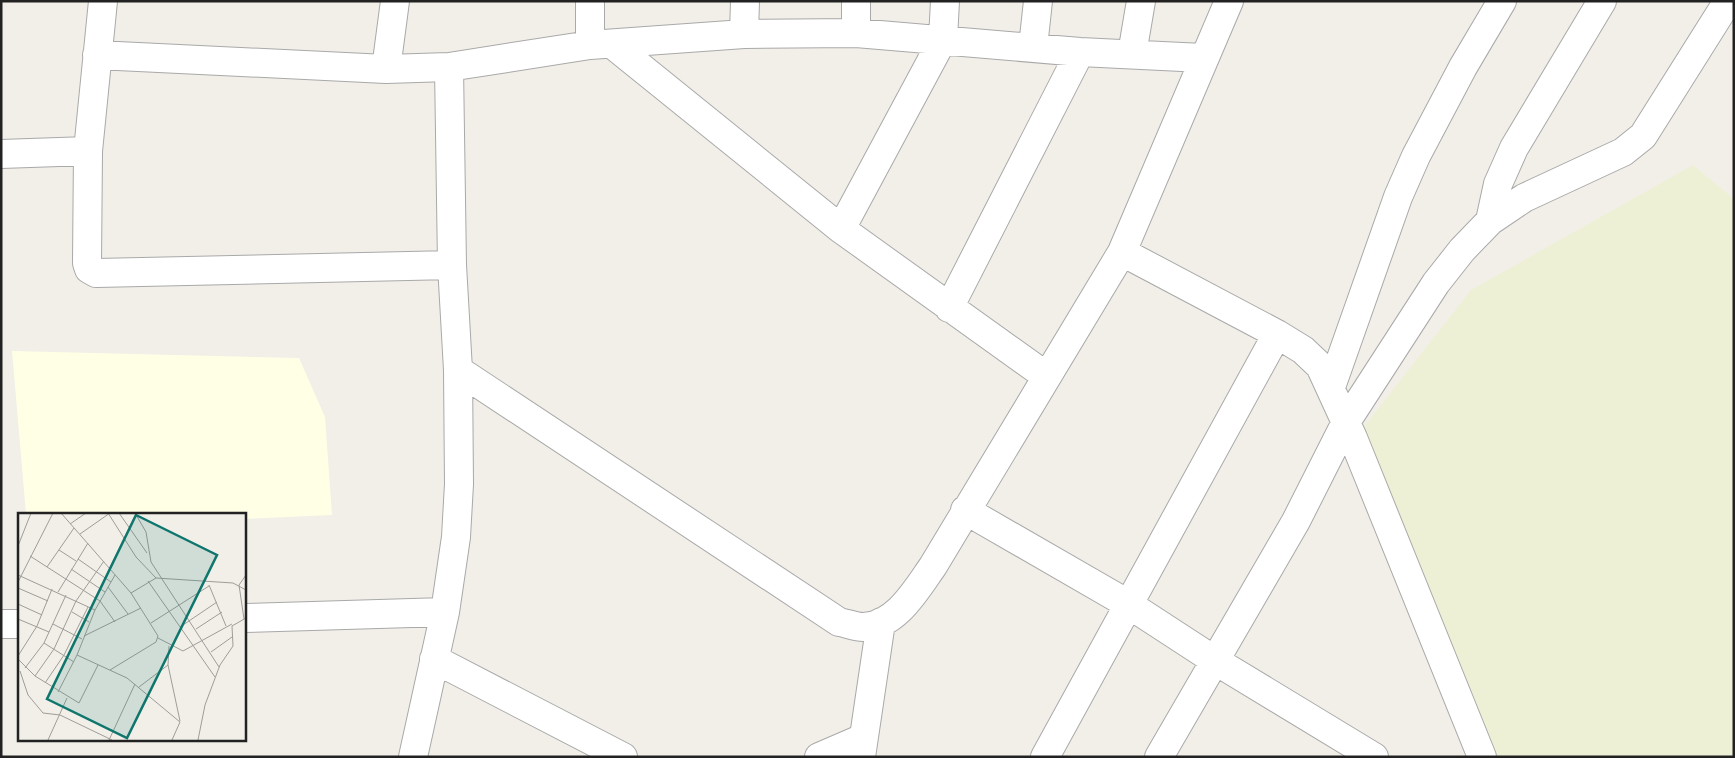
<svg xmlns="http://www.w3.org/2000/svg" width="1735" height="758" font-family="'Asap Condensed',sans-serif">
<style>
.education{fill:#ffffe5}
.farmland{fill:#eef0d5}
.lines{fill:none;stroke-linecap:round;stroke-linejoin:round}
.minor-casing{stroke:#a9a9a9;stroke-width:30}
.minor{stroke:#fff;stroke-width:28}
.inset-road{fill:none;stroke:#9f9d99;stroke-width:1}
.view{fill:#0f766e;fill-opacity:0.15;stroke:#0f766e;stroke-width:2.5}
.inset-edge{fill:none;stroke:#222;stroke-width:2.5}
</style>
<rect width="100%" height="100%" fill="#f2efe9"/>
<path class="education" d="M12 351 299 358 325 417 332 515 244 519V514H26Z"/>
<path class="farmland" d="M1693 165 1734 199V757H1491L1359 433 1471 290Z"/>
<g class="lines">
<g class="minor-casing">
<path id="minor" d="M103 1 88 151 87 263 89 269 96 273 452 265
M856 1V33
M744 34 745 1
M612 44 841 229 1046 376
M590 45V1
M1033 47 1038 1
M1132 54 1141 1
M97 55 386 69 449 67 590 45 744 34 856 33 1080 52 1203 58
M386 69 395 1
M1 154 88 151
M1490 221 1498 184 1514 148 1602 1
M841 229 943 39 945 1
M1122 252 1277 334 1303 350 1320 366 1353 438 1482 757
M949 308 1080 52
M458 370 839 622C846 623 856 627 863 627 896 626 916 590 933 566L1122 252 1229 1
M1331 387 1398 197 1416 156 1463 67 1502 1
M965 510 1128 604 1214 660 1374 757
M244 618 445 612
M1 624H19
M434 659 623 757
M413 757 445 612 456 537 459 484 458 370 452 265 449 67
M819 757 863 738
M861 757 881 622
M1045 757 1277 334
M1159 757 1296 521 1346 422 1436 283 1462 250 1490 221 1524 198 1623 152 1643 136 1728 1"/>
</g>
<use href="#minor" class="minor"/>
</g>
<g transform="translate(18 513)">
<rect width="228" height="228" fill="#f2efe9"/>
<path class="inset-road" d="M43 0 113 80 140 123 138 129 92 157M90 0 118 44 138 65M101 0 129 40M117 0 128 19 133 49 201 154M52 11 68 0M62 21 92 0M0 33 13 0M41 37 58 48M12 43 82 88 97 109M60 46 93 69M29 54 56 15M53 56 87 79M0 62 77 97M130 68 197 164M0 69 35 0M191 72 208 113M90 74 110 101M0 75 30 88M40 79 70 30M113 80 138 65 215 70 228 77M0 91 24 102M54 99 71 109M0 106 31 119M226 106 221 72 228 62M133 110 191 73M35 111 64 126M162 114 199 89M178 116 204 99M66 123 123 95M140 125 165 138 214 111M26 130 56 149M151 133 150 152 162 208M193 139 214 124M59 142 109 165 162 209 154 227M0 143 19 113 34 76M0 146 17 163 61 190 80 152M7 155 26 130 48 82M2 158 10 182 25 200 42 202 94 227M17 163 36 136 58 88 86 48M27 170 46 142 70 94M121 174 150 152M40 179 59 142 77 97 97 62M30 227 49 185M91 227 117 171M180 227 187 192 202 152 215 133 214 113 228 105"/>
<path class="view" d="M118 2 199 42 109 225 29 186Z"/>
<rect width="228" height="228" class="inset-edge"/>
</g>
<rect width="1735" height="758" fill="none" stroke="#222222" stroke-width="5"/>
</svg>
